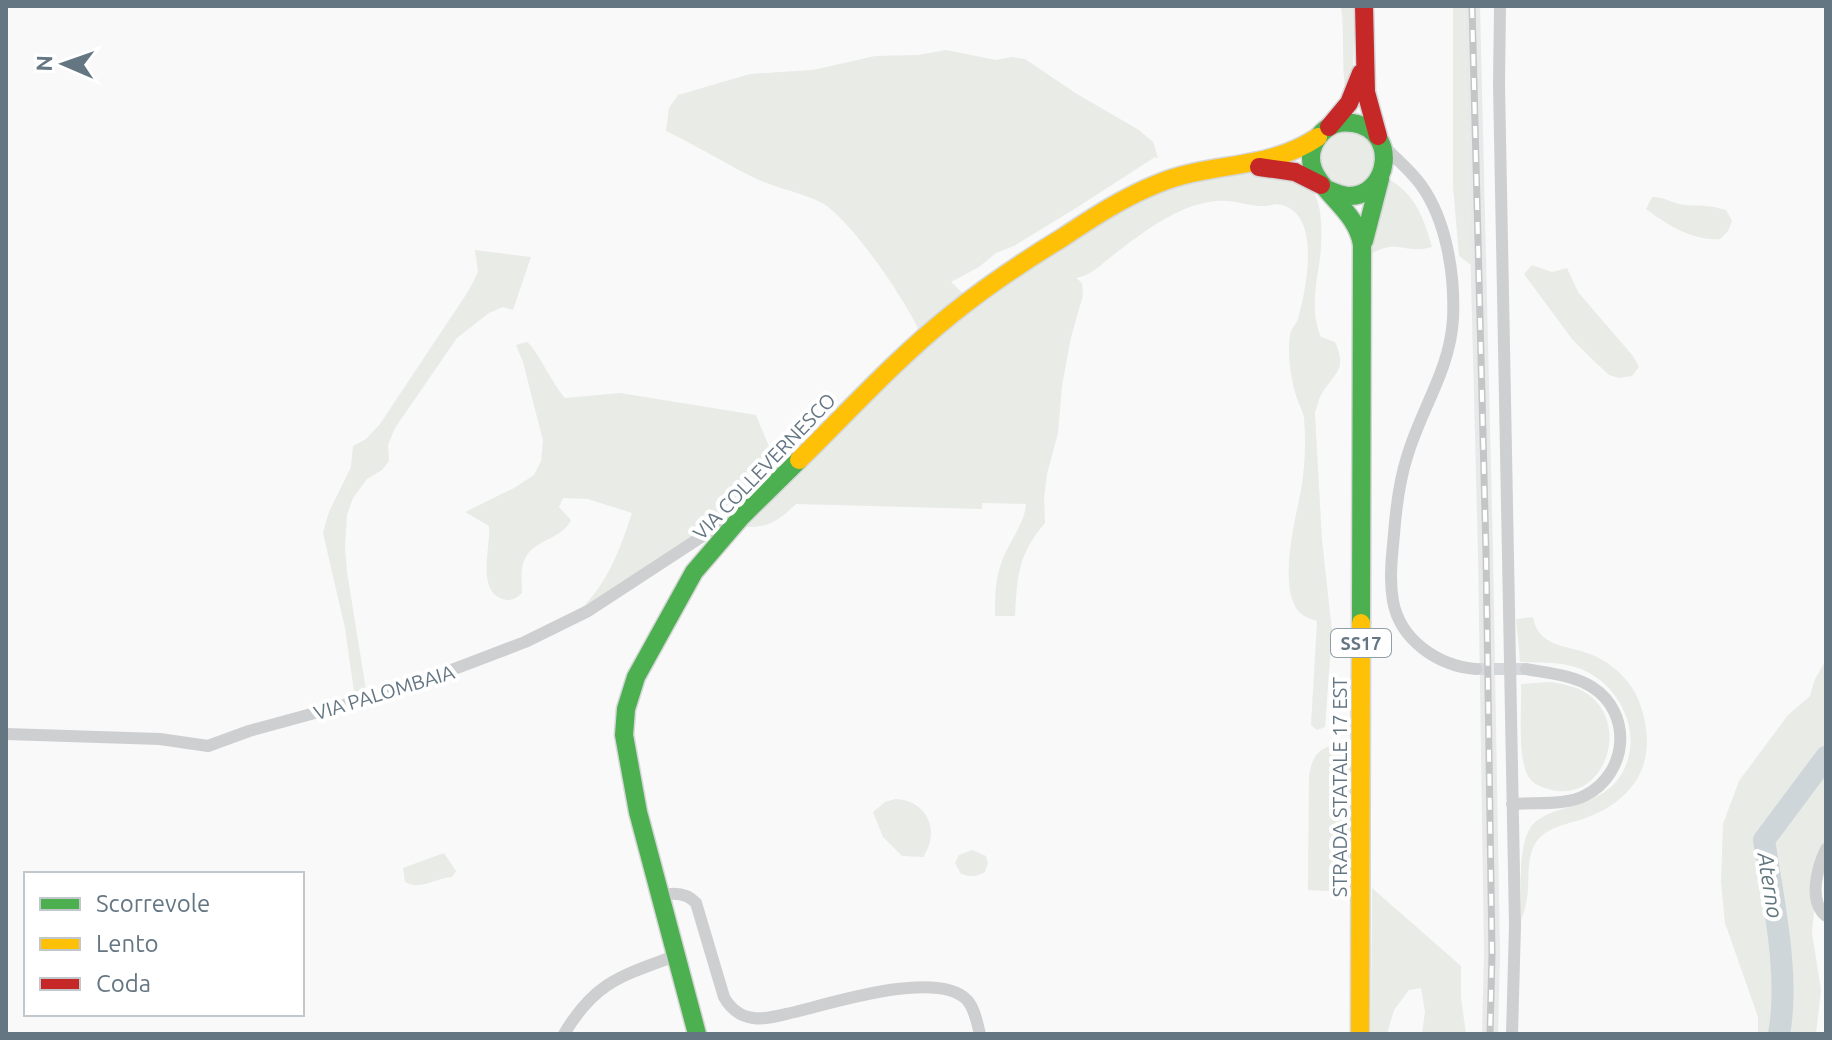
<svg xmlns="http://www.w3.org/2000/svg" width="1832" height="1040" font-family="Ubuntu,sans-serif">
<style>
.built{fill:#e8e9e9}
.green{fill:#e8ebe6}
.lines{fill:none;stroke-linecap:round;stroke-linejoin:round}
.river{stroke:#ced6d9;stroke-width:22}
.street-tunnel{stroke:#d4d8dc;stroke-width:12;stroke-dasharray:12 6;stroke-linecap:butt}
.fast-casing{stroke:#d5d6d7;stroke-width:21}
.slow-casing{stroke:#d5d6d7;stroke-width:21}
.jam-casing{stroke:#d5d6d7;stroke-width:21}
.street{stroke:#cecfd0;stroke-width:12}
.fast{stroke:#4caf50;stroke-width:18}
.slow{stroke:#ffc107;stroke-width:18}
.jam{stroke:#c62828;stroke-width:18}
.rail-casing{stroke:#c3c5c6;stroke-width:7}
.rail{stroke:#fff;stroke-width:4;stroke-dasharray:12;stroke-linecap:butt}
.labels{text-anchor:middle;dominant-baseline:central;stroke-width:8;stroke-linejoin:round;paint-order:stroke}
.shield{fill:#fff;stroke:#939fa8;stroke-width:2}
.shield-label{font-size:18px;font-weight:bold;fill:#657683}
.street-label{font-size:20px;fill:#657683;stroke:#fff}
.water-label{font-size:22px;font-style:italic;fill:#60757c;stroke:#fff}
</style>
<rect width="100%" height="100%" fill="#f9f9f9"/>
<path class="built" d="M1464 6H1480L1493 553 1500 953 1498 1034H1482L1484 953 1478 553Z"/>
<path class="green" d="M1341 6H1355L1353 70 1346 95C1341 65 1345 36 1341 6Z
M1453 6H1464L1471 265 1459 256 1453 186Z
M946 50 996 60 1011 57 1025 59 1077 94 1139 130 1153 142 1158 158 1155 157 1076 208 1014 246 996 253 979 267 951 282 968 298 921 335C909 305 851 219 822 203 803 193 779 189 759 180 727 165 698 146 666 131L669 108 678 95 750 74 813 70 875 56 918 55Z
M1320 159a28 28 0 1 1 56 0a28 28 0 1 1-56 0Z
M1237 172C1256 173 1300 177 1313 192 1324 205 1322 248 1319 265 1315 289 1311 314 1321 337L1335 342C1348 370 1334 373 1321 395 1318 400 1317 407 1315 413L1322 540 1332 631 1325 727 1317 730 1311 725 1317 621C1307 618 1298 614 1294 604 1281 575 1295 521 1301 490 1305 467 1306 441 1304 418 1303 411 1300 407 1298 401 1291 383 1287 354 1290 335 1291 328 1296 325 1298 319 1306 290 1322 216 1282 205 1276 203 1271 206 1264 206 1248 206 1233 199 1216 201 1178 205 1146 230 1116 253 1102 263 1093 275 1076 278L1082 283 1083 295 1071 337 1062 386 1058 433 1047 474 1044 498 1045 523C1018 554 1017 577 1015 616H995C995 598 995 580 1001 564 1007 544 1025 524 1026 504L982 503V509L796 504C776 523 767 528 740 527L922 348 1015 276 1126 206 1182 182Z
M1387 178C1416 195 1423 216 1432 247 1405 255 1398 238 1371 254L1374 226Z
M1652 197C1665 197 1674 204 1685 205 1703 206 1709 205 1726 210L1732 221 1728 231 1720 239C1692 241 1668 225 1646 209Z
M475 250 531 257 513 310 503 307 489 313 457 338 395 428 388 445 389 461 382 470 367 479 353 498 347 515 345 547 347 572 367 696 355 699 345 628 323 533 329 512 351 467 353 446 366 439 380 424 469 290 478 272Z
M1532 265 1552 272 1567 268 1578 292 1633 356 1639 367 1632 376 1619 378 1609 375 1595 362 1572 339 1524 274Z
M527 342C536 348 553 385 565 398L620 393 756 415 770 449V458L755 488 728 505 714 522 675 550 580 610C608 583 620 549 632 513L588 499 563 498 559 507 571 520C562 540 532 539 524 561 520 570 522 583 522 593 515 600 509 602 500 598 477 588 491 546 489 526L465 512 514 488 534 475 541 461 543 441 523 362 516 345Z
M1533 617C1538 647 1566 645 1590 654 1615 664 1635 684 1642 710 1658 764 1634 801 1583 819 1565 825 1545 827 1535 844 1526 859 1530 881 1527 898 1526 906 1523 914 1521 922 1522 897 1517 852 1529 830 1545 802 1598 812 1621 775 1645 736 1621 685 1581 669 1562 661 1539 663 1520 662L1516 619Z
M1826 660V870L1815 901 1812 933 1821 990 1816 1034H1758V1017L1725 923 1721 882 1723 824 1739 781 1788 715 1810 696 1815 679Z
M1551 682C1563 684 1575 686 1586 693 1633 723 1604 806 1548 789 1540 787 1532 783 1528 776 1517 757 1522 706 1521 684Z
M1336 744H1350L1349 892 1308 890 1309 775C1313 756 1317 749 1336 744Z
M895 799C927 800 941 831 923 857L902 856 883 837 873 812 885 802Z
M972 850 986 856 988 863 985 872C977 877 970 877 961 874L955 863 959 855Z
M444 853 456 871 452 877C435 878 421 891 405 882L403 868Z
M1372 888 1461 966V998L1466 1034H1422L1425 1011 1421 988 1409 990 1394 1010 1387 1034H1371Z"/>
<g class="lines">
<path class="river" d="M1779 1034C1790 976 1773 899 1764 840L1826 757"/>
<path class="street-tunnel" d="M1476 669H1526"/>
<g class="fast-casing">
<path id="fast" d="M1326 189C1333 192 1342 196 1349 196 1389 196 1400 131 1353 123 1344 122 1337 122 1329 127 1319 133 1311 146 1311 157 1310 188 1357 207 1362 245L1361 623
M1364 241 1380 179
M697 1034 638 812 624 735 626 709 636 677 694 572 742 516 799 460"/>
</g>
<g class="slow-casing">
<path id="slow" d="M799 460C849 411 897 358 952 314 987 286 1024 261 1062 238 1092 218 1124 197 1157 184 1212 161 1268 171 1318 137
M1360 1034 1361 623"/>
</g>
<g class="jam-casing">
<path id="jam" d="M1364 6 1366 92 1378 136
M1329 127 1349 103 1361 73
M1259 167 1295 172 1321 185"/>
</g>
<path class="street" d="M1500 6 1499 84 1515 925 1512 1034
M1384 146C1396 159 1411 171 1421 185 1447 221 1455 276 1453 319 1450 370 1421 409 1407 457 1399 482 1396 508 1394 534 1392 556 1389 579 1393 601 1400 640 1438 666 1476 669
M6 734 160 739 208 746 249 731 399 690 525 642 588 611 715 528H730
M1512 804C1535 802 1566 806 1586 795 1628 773 1633 713 1592 687 1573 675 1548 673 1526 669
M1826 849C1817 868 1808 901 1826 916
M659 896C673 892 686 892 696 903L724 997C730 1008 740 1016 753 1018 767 1020 781 1015 795 1012 832 1003 938 969 967 1000 975 1009 977 1023 980 1034
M564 1034C595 982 621 976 675 956"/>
<use href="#fast" class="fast"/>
<use href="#slow" class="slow"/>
<use href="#jam" class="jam"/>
<g class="rail-casing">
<path id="rail" d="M1472 6 1486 553 1492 953 1490 1034"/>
</g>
<use href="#rail" class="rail"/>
</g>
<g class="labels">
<rect class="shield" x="1331" y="629" width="60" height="28" rx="6"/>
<g class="shield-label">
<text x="1361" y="643">SS17</text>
</g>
<g class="street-label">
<text transform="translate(764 466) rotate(-46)">VIA COLLEVERNESCO</text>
<text transform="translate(384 692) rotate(-17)">VIA PALOMBAIA</text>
<text transform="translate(1339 787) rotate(-90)">STRADA STATALE 17 EST</text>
</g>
<g class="water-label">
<text transform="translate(1771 885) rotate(81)">Aterno</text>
</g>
</g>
<rect width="1832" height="1040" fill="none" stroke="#657683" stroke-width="16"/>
<rect x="24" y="872" width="280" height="144" fill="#ffffff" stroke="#c1c8cd" stroke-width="2"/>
<rect x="40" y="898" width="40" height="12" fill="#4caf50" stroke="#c1c8cd" stroke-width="2"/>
<text x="96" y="912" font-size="24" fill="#657683">Scorrevole</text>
<rect x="40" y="938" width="40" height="12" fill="#ffc107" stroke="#c1c8cd" stroke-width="2"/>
<text x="96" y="952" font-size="24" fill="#657683">Lento</text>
<rect x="40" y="978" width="40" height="12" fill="#c62828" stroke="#c1c8cd" stroke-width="2"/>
<text x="96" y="992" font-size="24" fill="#657683">Coda</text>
<g transform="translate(64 64) rotate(272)" stroke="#ffffff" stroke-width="6" paint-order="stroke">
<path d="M0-6L14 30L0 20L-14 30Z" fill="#657683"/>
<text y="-12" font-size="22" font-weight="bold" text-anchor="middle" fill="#657683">N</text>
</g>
</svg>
